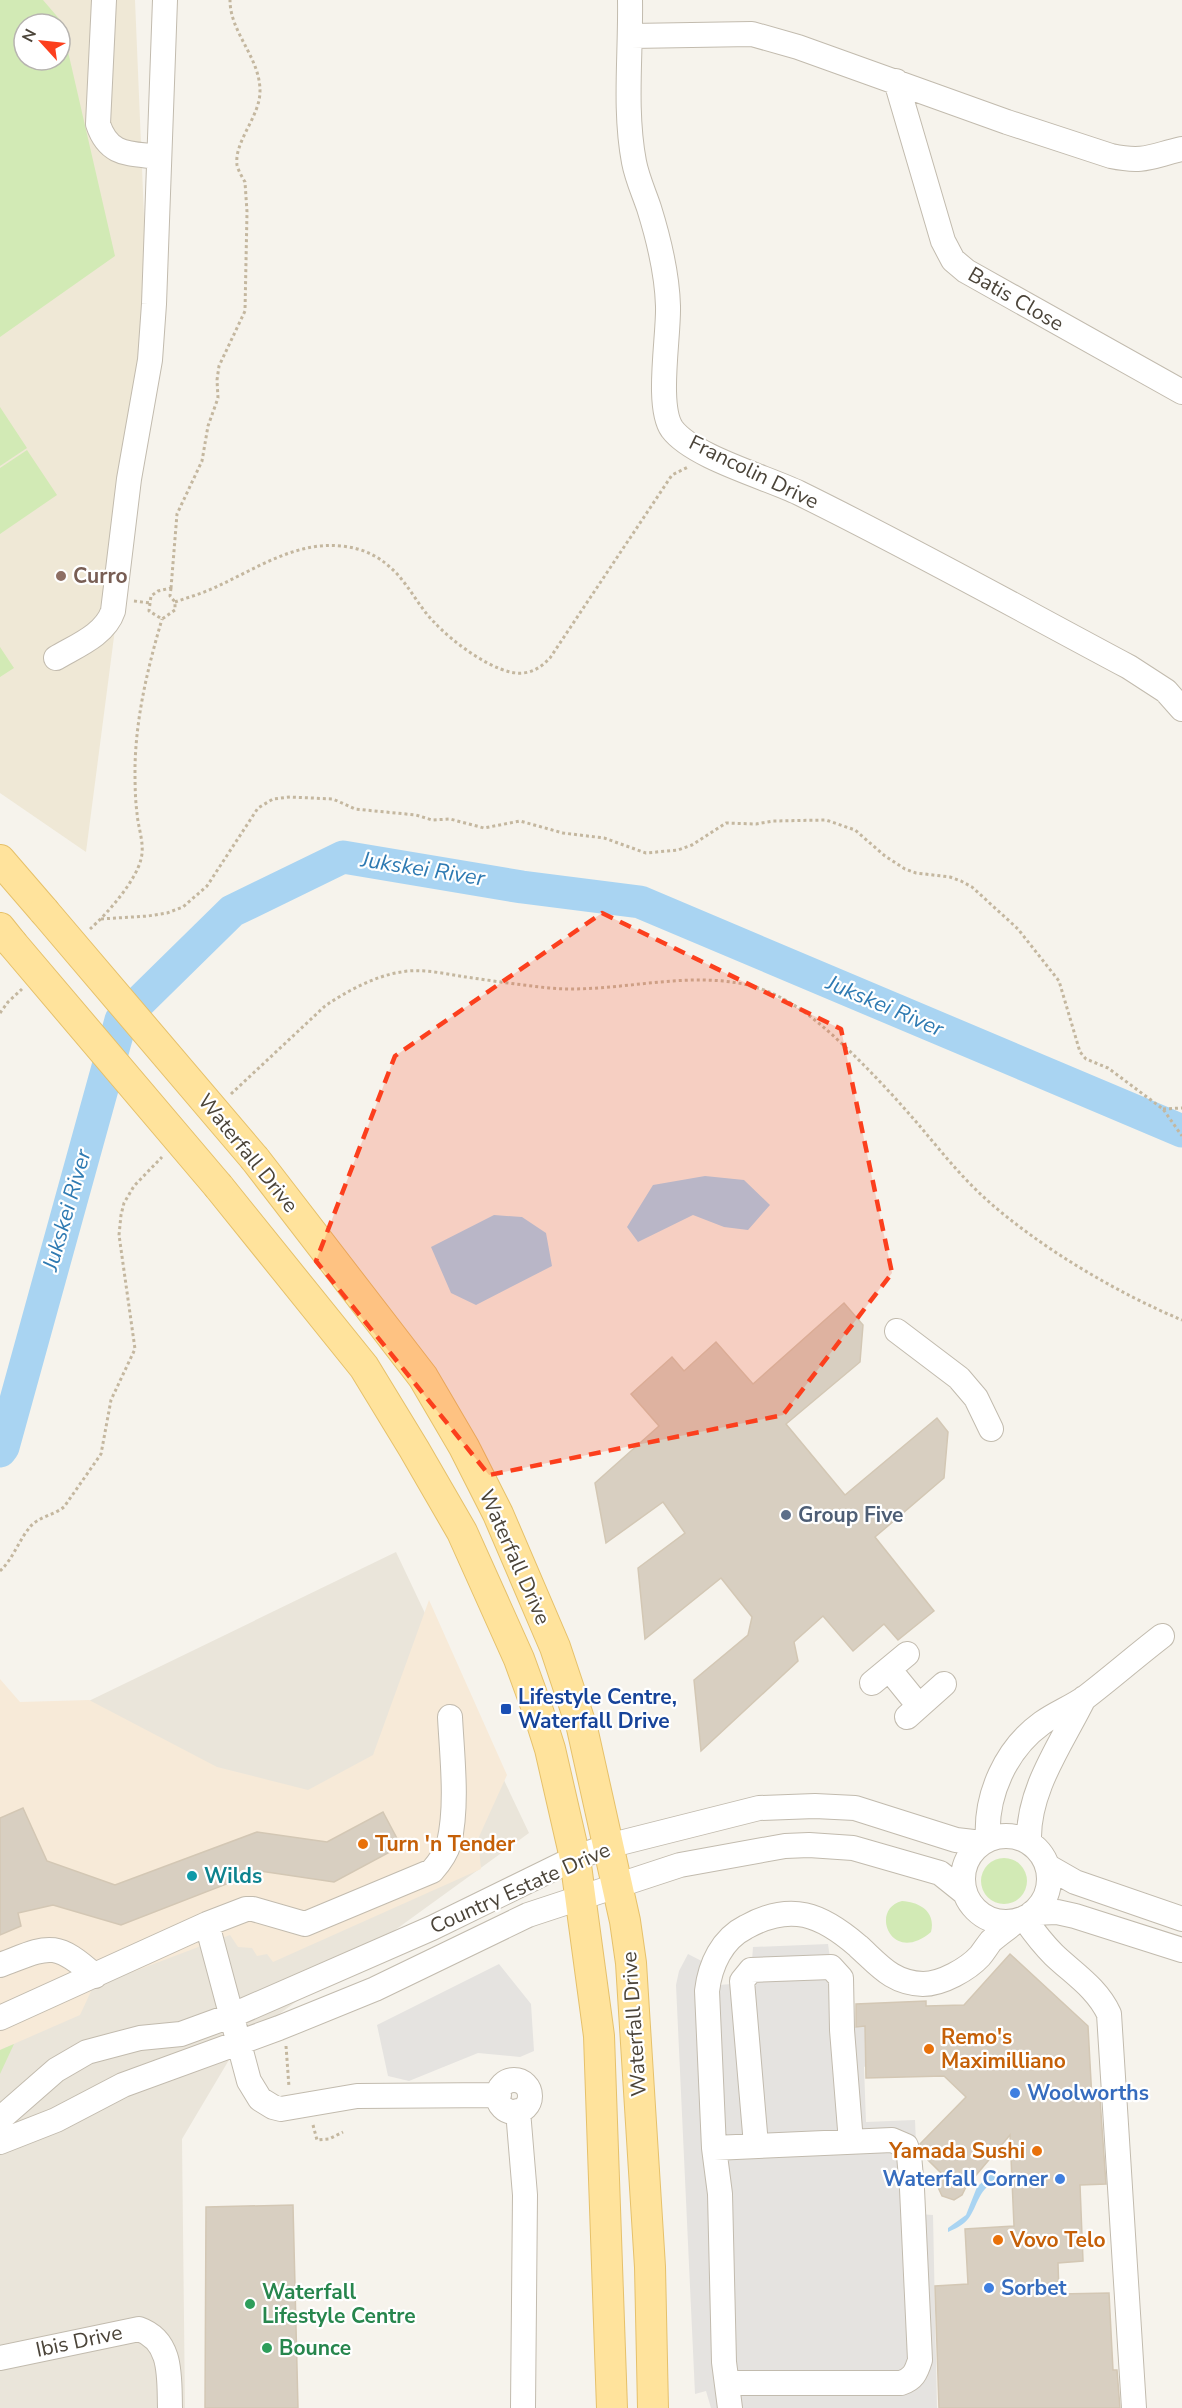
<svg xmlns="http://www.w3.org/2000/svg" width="1182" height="2408" font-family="'Nunito Sans',sans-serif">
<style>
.residential{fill:#eae5da}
.commercial{fill:#f7ead8}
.education{fill:#efe8d6;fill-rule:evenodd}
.green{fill:#d2eab5;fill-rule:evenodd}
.parking{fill:#e5e3e0}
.water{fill:#a9d4f2}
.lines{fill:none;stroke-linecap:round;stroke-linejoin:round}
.river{stroke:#a9d4f2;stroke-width:33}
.building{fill:#d8cfc1;stroke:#d3c7b4;stroke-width:1.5}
.minor-casing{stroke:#c2bbae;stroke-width:26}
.major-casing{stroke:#e6c16a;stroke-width:32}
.path{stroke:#c4b79f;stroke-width:3;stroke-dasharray:3 3;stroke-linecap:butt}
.minor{stroke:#fff;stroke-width:24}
.major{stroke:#ffe39c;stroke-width:30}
.major-bridge-casing{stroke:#e6c16a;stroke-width:32;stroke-linecap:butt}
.major-bridge{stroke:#ffe39c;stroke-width:30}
.marked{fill:#fc3f1d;fill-opacity:0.2;stroke:#fc3f1d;stroke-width:4.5;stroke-dasharray:12 8;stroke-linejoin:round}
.education-dot{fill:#8d6e63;stroke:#fff;stroke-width:2}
.service-dot{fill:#5c6f8a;stroke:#fff;stroke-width:2}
.transit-dot{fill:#1a4fb4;stroke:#fff;stroke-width:2}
.food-dot{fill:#e8710a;stroke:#fff;stroke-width:2}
.culture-dot{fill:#0f9aa8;stroke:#fff;stroke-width:2}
.shop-dot{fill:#3f7fe0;stroke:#fff;stroke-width:2}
.leisure-dot{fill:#2e9e5b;stroke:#fff;stroke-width:2}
.labels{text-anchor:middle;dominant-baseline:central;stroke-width:4.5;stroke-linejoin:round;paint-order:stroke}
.street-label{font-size:21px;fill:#4b4439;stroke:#fff}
.education-label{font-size:21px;font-weight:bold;fill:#785e54;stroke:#fff;text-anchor:start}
.service-label{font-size:21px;font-weight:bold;fill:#4e5e75;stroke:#fff;text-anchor:start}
.transit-label{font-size:21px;font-weight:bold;fill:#164399;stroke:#fff;text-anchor:start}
.food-label{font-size:21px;font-weight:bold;fill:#c56008;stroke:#fff;text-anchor:start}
.culture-label{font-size:21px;font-weight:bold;fill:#0d838f;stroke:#fff;text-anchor:start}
.shop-label{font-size:21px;font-weight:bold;fill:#366cbe;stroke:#fff;text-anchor:start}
.leisure-label{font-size:21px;font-weight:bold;fill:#27864d;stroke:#fff;text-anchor:start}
.water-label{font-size:22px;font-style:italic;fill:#2e7ab2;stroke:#fff}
</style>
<rect width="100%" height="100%" fill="#f6f3ec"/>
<path class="residential" d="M396 1552 529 1833 239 2043 182 2139 185 2408H0V1744Z"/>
<path class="commercial" d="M429 1600 507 1775 478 1839 481 1869 273 1962 267 1954 257 1956 252 1948 238 1947 230 1935 93 1987 80 2015 0 2050V1679L20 1702 89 1700 217 1767 308 1790 373 1755Z"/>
<path class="education" d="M0 0H135L150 360 86 852 0 793ZM24 24H60V60H24Z"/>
<path class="green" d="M0 0H43L61 21 115 256 0 337ZM24 24H60V60H24Z
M0 407 27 448 0 466Z
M27 450 57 495 0 534V468Z
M0 647 14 668 0 677Z
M981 1881a23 23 0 1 1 46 0a23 23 0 1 1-46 0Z
M902 1901C920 1902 936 1912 931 1932 891 1966 869 1909 902 1901Z
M14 2044 0 2074V2050Z"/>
<path class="parking" d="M828 1944 830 1958 851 2027 865 2026 866 2066 864 2067 866 2122 915 2120 919 2214 933 2215 937 2408H711L706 2391 695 2394 676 1985 679 1971 688 1954 723 1972 718 1985 732 1984 752 1961 753 1947Z
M499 1964 531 2004 534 2051 520 2057 478 2053 409 2081 388 2076 377 2025Z"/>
<path class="water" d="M705 1176 744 1180 770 1205 748 1230 724 1227 693 1215 638 1242 627 1227 653 1185Z
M494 1215 522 1217 546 1233 552 1266 476 1305 451 1293 431 1247Z
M990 2175 997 2176 1000 2180 998 2183C979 2184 978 2207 968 2219 963 2225 955 2229 948 2232V2228L966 2215 977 2187Z"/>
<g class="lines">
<path class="river" d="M0 1451 3 1447 121 1020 232 911 343 857 522 887 640 902 1182 1131"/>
</g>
<path class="building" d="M844 1303 863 1325 860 1362 786 1424 845 1495 937 1418 948 1432 944 1478 875 1537 934 1611 898 1640 884 1624 853 1651 823 1616 794 1642 798 1661 701 1751 694 1680 748 1635 752 1617 721 1578 645 1639 638 1568 685 1533 663 1502 606 1543 595 1483 659 1426 631 1394 672 1357 684 1371 716 1342 753 1384Z
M23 1808 47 1861 115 1885 257 1832 327 1842 383 1812 401 1846 334 1882 260 1871 121 1925 53 1905 18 1913 21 1926 0 1935V1818Z
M1010 1954 1088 2026 1092 2100 1100 2099 1106 2184 1080 2185 1083 2261 1058 2263 1059 2294 1109 2293 1113 2370H1117L1120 2408H939L935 2286 968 2284 965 2229 1014 2226 1010 2135 966 2187 962 2195 954 2200 942 2196 937 2185 941 2173 923 2155 920 2144 966 2097 944 2076 866 2078 865 2026 856 2027V2004L926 2001V2006L964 2005Z
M293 2205 298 2408H205L206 2207Z"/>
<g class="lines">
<g class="minor-casing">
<path id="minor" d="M104 0 98 124C109 157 130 153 159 157
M630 0C631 54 624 109 634 162 637 178 644 193 649 208 659 240 667 272 668 306 669 336 656 406 672 429 693 457 766 477 799 493 911 548 1020 609 1129 667L1166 691 1182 709
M631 36 752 34 798 47 1007 122 1111 156C1145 163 1151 156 1182 149
M896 81 943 241 953 260 966 271 1182 392
M56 658C76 646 105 635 113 611L129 479 150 360 154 304 165 0
M897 1331 959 1378 976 1398 991 1429
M889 1669 919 1706
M872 1683 907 1654
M907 1717 944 1684
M963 1879a43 43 0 1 1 86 0a43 43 0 1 1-86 0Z
M988 1839C985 1795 1006 1749 1042 1723 1056 1713 1072 1707 1086 1697 1112 1677 1136 1656 1162 1636
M1029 1842C1027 1790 1062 1743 1084 1698
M1047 1866 1075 1882 1182 1919
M1032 1913 1057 1912 1075 1916 1182 1950
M1024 1918C1033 1931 1043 1944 1054 1955 1074 1974 1097 1988 1109 2014L1134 2408
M207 1924 249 2081 260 2099 273 2107 281 2109 357 2096 499 2095
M0 1965C48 1947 54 1939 95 1976
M0 2018 207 1924 246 1909H253L305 1924 432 1871C439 1863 446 1854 449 1843 458 1805 452 1756 450 1717
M498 2096a16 16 0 1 1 32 0a16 16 0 1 1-32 0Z
M518 2111 525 2195 523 2408
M0 2119 56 2070 87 2052 140 2038 181 2034 233 2015 432 1928 575 1858 608 1846 759 1808 815 1806 855 1808 956 1840 982 1843
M0 2142 56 2120 123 2085 279 2028 375 1989 528 1915 680 1865 785 1846 809 1845 853 1848 940 1873 965 1893
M756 2145 742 1981 751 1970 831 1967 841 1978 842 2030 851 2142
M714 2148 892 2140 906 2146 909 2155 912 2189 920 2360C916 2373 913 2379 901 2383H727
M0 2358 139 2329C173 2341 169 2378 170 2408
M730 2408 724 2362 720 2194 714 2148 707 1991C710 1965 722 1939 746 1927 791 1902 821 1914 858 1946 879 1965 892 1983 923 1984 942 1984 968 1969 980 1956 984 1951 987 1946 991 1941 999 1934 1008 1928 1016 1921"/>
</g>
<g class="major-casing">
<path id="major" d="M0 860 44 911
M0 928 12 943
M255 1159 423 1377 464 1447 498 1514 555 1647 582 1728 625 1921 631 1963 650 2267 653 2408
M219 1187 364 1367 414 1449 462 1532 519 1659 539 1714 550 1749 575 1858 599 2036 612 2408"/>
</g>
<path class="path" d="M171 588 177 514 202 461 208 426 218 398 217 380 219 366 245 311 247 212 245 182C242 177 238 170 237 165 234 141 260 117 260 91 260 57 230 33 230 0
M171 588 170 596 175 602V610L162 619 149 611 151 596 158 591Z
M134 601 150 603
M175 602C189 597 204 593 218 586 257 568 297 541 342 546 361 548 377 555 391 568 408 583 418 606 434 622 451 641 497 676 523 673 535 672 543 665 550 658L672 475 688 467
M101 919 148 916 167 913 183 907 207 886 258 808 273 799 290 797 333 799 355 809 416 815 432 820 450 819 484 828 520 821 563 833 604 838 646 853 678 850 692 845 726 823 756 824 773 821 826 820 855 830 885 856 905 869 916 873 950 877 961 881 972 887 1018 929 1059 981 1080 1052 1086 1059 1108 1068 1163 1109 1182 1136
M90 929C107 914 136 881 141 859 145 844 138 828 137 813 135 798 135 782 135 767 136 716 148 667 162 619
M0 1013 8 1002 22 989
M231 1094 325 1006C347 991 375 976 401 972 422 968 445 974 466 977 493 981 521 985 549 988 616 994 686 969 752 986 787 996 813 1017 839 1041 867 1067 893 1095 918 1124 940 1150 962 1178 988 1201 1041 1248 1117 1293 1182 1320
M1163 1109 1182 1108
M0 1571C13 1559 19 1540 30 1527 38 1517 54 1515 64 1507L101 1454 111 1400 135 1349 119 1235 121 1215 124 1203 134 1186 162 1157
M286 2046 289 2087
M313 2125 317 2140 329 2139 343 2132"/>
<use href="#minor" class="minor"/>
<use href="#major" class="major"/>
<g class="major-bridge-casing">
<path id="major-bridge" d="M44 911 255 1159
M12 943 219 1187"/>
</g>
<use href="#major-bridge" class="major-bridge"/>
</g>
<path class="marked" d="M602 913 841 1029 892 1273 783 1415 489 1475 316 1261 395 1056Z"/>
<circle class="education-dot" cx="61" cy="576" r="6"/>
<circle class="service-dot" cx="786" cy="1515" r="6"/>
<rect class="transit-dot" x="500" y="1703" width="12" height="12" rx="3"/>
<g class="food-dot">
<circle cx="363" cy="1844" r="6"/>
<circle cx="929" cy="2049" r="6"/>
<circle cx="1037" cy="2151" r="6"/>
<circle cx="998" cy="2240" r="6"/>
</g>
<circle class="culture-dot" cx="192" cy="1876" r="6"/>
<g class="shop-dot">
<circle cx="1015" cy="2093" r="6"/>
<circle cx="1060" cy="2179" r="6"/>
<circle cx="989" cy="2288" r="6"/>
</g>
<g class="leisure-dot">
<circle cx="250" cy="2304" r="6"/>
<circle cx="267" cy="2348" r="6"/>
</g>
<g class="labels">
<g class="street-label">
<text transform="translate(1016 299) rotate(30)">Batis Close</text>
<text transform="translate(754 472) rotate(26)">Francolin Drive</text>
<text transform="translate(248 1153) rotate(51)">Waterfall Drive</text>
<text transform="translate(515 1557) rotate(66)">Waterfall Drive</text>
<text transform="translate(520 1888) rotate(-24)">Country Estate Drive</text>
<text transform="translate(634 2024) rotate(-94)">Waterfall Drive</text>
<text transform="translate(79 2341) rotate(-12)">Ibis Drive</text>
</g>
<g class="education-label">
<text x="73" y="576">Curro</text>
</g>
<g class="service-label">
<text x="798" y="1515">Group Five</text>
</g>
<g class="transit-label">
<text x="518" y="1697">Lifestyle Centre,<tspan x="518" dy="24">Waterfall Drive</tspan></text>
</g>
<g class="food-label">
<text x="375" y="1844">Turn 'n Tender</text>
<text x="941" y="2037">Remo's<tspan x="941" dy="24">Maximilliano</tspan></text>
<text x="1025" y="2151" text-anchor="end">Yamada Sushi</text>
<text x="1010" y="2240">Vovo Telo</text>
</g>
<g class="culture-label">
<text x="204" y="1876">Wilds</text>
</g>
<g class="shop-label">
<text x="1027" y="2093">Woolworths</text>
<text x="1048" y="2179" text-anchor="end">Waterfall Corner</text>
<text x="1001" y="2288">Sorbet</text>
</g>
<g class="leisure-label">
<text x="262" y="2292">Waterfall<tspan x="262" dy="24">Lifestyle Centre</tspan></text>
<text x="279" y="2348">Bounce</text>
</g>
<g class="water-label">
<text transform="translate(423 869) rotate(9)">Jukskei River</text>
<text transform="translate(885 1006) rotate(23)">Jukskei River</text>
<text transform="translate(67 1210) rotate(-74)">Jukskei River</text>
</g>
</g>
<g transform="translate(42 42) rotate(297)"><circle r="28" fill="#ffffff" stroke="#b7b4b0" stroke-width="1.5"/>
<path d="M0-4.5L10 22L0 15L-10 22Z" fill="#fc3f1d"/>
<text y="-9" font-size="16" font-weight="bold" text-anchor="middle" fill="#4b4439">N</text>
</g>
</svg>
